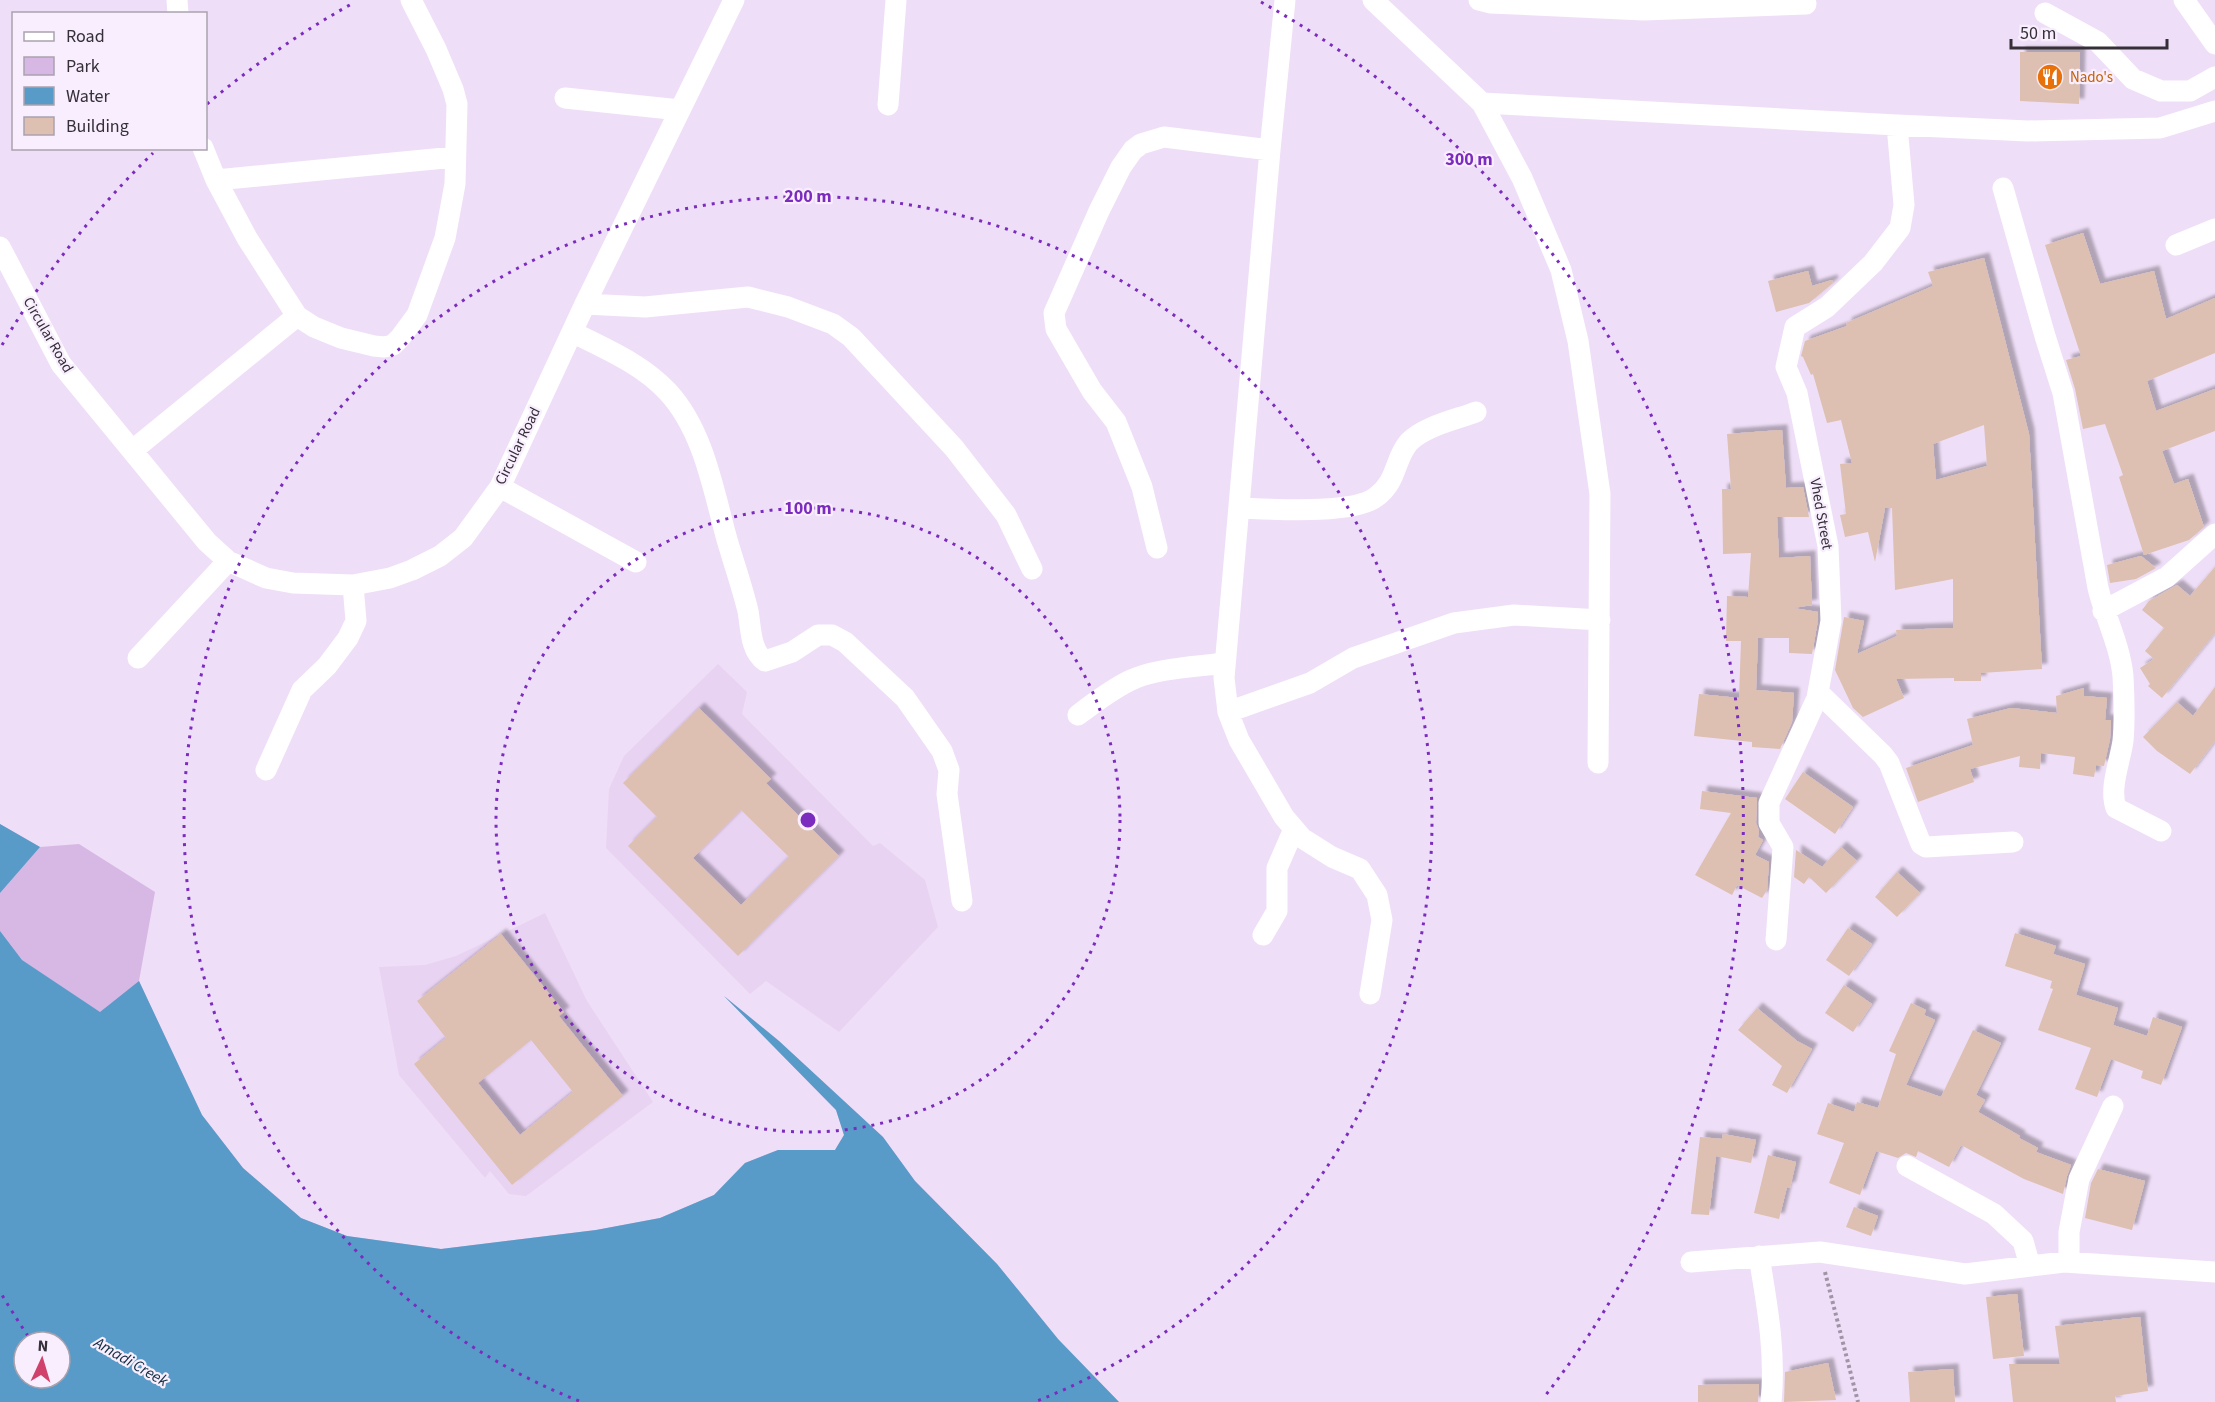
<svg xmlns="http://www.w3.org/2000/svg" width="2215" height="1402" font-family="'Source Sans 3',sans-serif">
<style>
.built{fill:#e9d3f3}
.green{fill:#d7b8e4}
.water{fill:#599bc8;fill-rule:evenodd}
.building{fill:#ddc0b1;fill-rule:evenodd;filter:url(#shadow)}
.lines{fill:none;stroke-linecap:round;stroke-linejoin:round}
.path{stroke:#a094a6;stroke-width:4;stroke-dasharray:3 3;stroke-linecap:butt}
.minor{stroke:#fff;stroke-width:21}
.ring{fill:none;stroke:#7b2cbf;stroke-width:3;stroke-dasharray:3 6}
.labels{text-anchor:middle;dominant-baseline:central;stroke-width:4.5;stroke-linejoin:round;paint-order:stroke}
.food-label{font-size:15px;fill:#c56008;stroke:#f8eefd;text-anchor:start}
.street-label{font-size:15px;fill:#352f38;stroke:#f8eefd}
.water-label{font-size:16px;font-style:italic;fill:#0e2c3f;stroke:#f8eefd}
.centre{fill:#7b2cbf;stroke:#f8eefd;stroke-width:3}
.ring-label{font-size:18px;text-anchor:middle;font-weight:bold;fill:#7b2cbf;stroke:#f8eefd;stroke-width:4.5;stroke-linejoin:round;paint-order:stroke}
</style>
<defs>
<filter id="shadow"><feDropShadow dx="5.5" dy="-5.5" stdDeviation="1.5" flood-color="#0004"/></filter>
</defs>
<rect width="100%" height="100%" fill="#efdef7"/>
<path class="built" d="M718 664 747 692 742 714 873 846 880 843 925 880 938 927 839 1032 766 981 750 994 606 848 609 789 624 756Z
M545 913 587 1001 653 1102 526 1196 509 1194 490 1171 485 1178 399 1075 379 967 425 965 456 956Z"/>
<path class="green" d="M0 824 40 847 79 844 155 892 139 981 202 1115 243 1168 301 1218 347 1236 441 1249 596 1230 660 1218 714 1195 745 1163 778 1150H835L844 1135 836 1110 724 996 779 1041 883 1137 915 1181 997 1264 1058 1339 1119 1402 351 1264 0 987Z"/>
<path class="water" d="M0 824 40 847 0 893Z
M0 931 22 960 100 1012 139 981 202 1115 243 1168 301 1218 347 1236 441 1249 596 1230 660 1218 714 1195 745 1163 778 1150H835L844 1135 836 1110 724 996 779 1041 883 1137 915 1181 997 1264 1058 1339 1119 1402H0ZM24 1342H60V1378H24Z"/>
<path class="building" d="M2020 52H2080L2079 104 2020 101Z
M2083 233 2100 284 2154 271 2166 319 2215 298V353L2147 381 2156 411 2215 389V431L2162 451 2174 484 2188 479 2204 527 2189 540 2144 555 2119 477 2123 475 2105 424 2083 429 2075 389 2066 360 2081 356 2045 245Z
M1984 258 2029 434 2042 669 1981 673V681H1954V678L1896 679 1904 698 1863 717 1853 708 1835 670 1844 617 1864 621 1857 654 1897 636 1896 630 1953 628V579L1895 590 1892 508H1885L1875 562 1868 532 1845 537 1840 515 1846 514 1840 464 1852 463 1841 420 1827 423 1813 374 1811 375 1803 357 1801 356 1805 341 1847 326 1846 323 1933 286 1928 272ZM1984 425 1987 466 1936 480 1933 444Z
M1808 271 1812 286 1832 280 1833 283 1809 303 1776 312 1768 281Z
M1782 430 1786 488 1803 487 1809 517H1777L1779 558 1810 556 1812 605 1793 608 1818 612V620L1812 654 1789 653V638H1758L1756 690 1794 693 1792 722 1780 749 1752 747V742L1694 736 1699 694 1739 698 1741 641H1726L1727 596 1748 597 1751 553 1723 554 1722 489H1731L1727 434Z
M2141 556 2156 568 2136 579 2110 583 2107 565Z
M2215 567V633L2162 698 2148 686 2150 684 2140 668 2154 659 2145 651 2164 628 2142 610 2149 601 2177 585 2190 596Z
M2215 687V741L2190 774 2157 751 2143 737 2177 702 2193 716Z
M2084 688V696L2107 698 2105 720H2111L2110 739 2104 766 2096 765 2094 777 2073 774 2075 757 2041 753 2040 769 2019 767 2020 756 1970 769 1974 782 1918 802 1906 768 1973 745 1967 719 2011 708 2057 713 2056 696Z
M699 708 771 779 766 783 839 856 738 956 628 846 657 817 623 783ZM741 810 789 857 741 905 693 858Z
M1803 772 1853 807 1835 834 1785 799Z
M1702 791 1757 798 1756 823 1759 831 1758 837 1763 840 1755 855 1769 862 1767 890 1762 898 1737 885 1732 895 1695 875 1731 813 1700 809Z
M1841 847 1857 861 1826 893 1809 877 1804 884 1794 877 1796 850 1822 867Z
M1897 872 1920 893 1897 917 1875 897Z
M1848 928 1872 944 1849 976 1826 960Z
M2015 933 2056 946 2053 954 2085 964 2076 995 2118 1008 2113 1025 2147 1036 2153 1017 2182 1027 2161 1085 2141 1078 2143 1071 2111 1059 2097 1097 2075 1089 2091 1048 2038 1030 2053 989 2050 988 2052 981 2005 966Z
M501 934 564 1012 559 1016 623 1096 512 1185 414 1064 446 1038 417 1001ZM531 1040 573 1092 520 1135 478 1083Z
M1844 985 1872 1004 1853 1032 1825 1013Z
M1911 1003 1926 1010 1924 1015 1935 1020 1906 1085 1941 1097 1973 1030 2001 1043 1976 1095 1985 1100 1978 1112 2020 1136 2019 1138 2038 1148 2036 1152 2071 1165 2067 1176 2063 1194 2024 1179 1961 1145 1949 1167 1918 1151 1916 1157 1906 1153 1898 1158 1876 1151 1860 1195 1829 1183 1844 1143 1817 1134 1828 1103 1854 1112 1857 1102 1878 1108 1896 1054 1889 1051Z
M1757 1008 1797 1041 1812 1049 1787 1093 1772 1085 1782 1066 1738 1030Z
M1723 1134 1756 1140 1751 1163 1716 1156 1709 1215 1691 1214 1700 1137 1722 1139Z
M1768 1155 1796 1162 1790 1188 1787 1187 1779 1219 1754 1213Z
M2098 1169 2145 1181 2132 1230 2085 1218 2091 1183Z
M1854 1207 1878 1216 1871 1236 1846 1227Z
M2017 1294 2024 1356 1993 1359 1986 1297Z
M2140 1317 2148 1391 2115 1396 2116 1402H2013L2009 1364H2060L2055 1326Z
M1828 1363 1836 1400 1784 1402 1785 1372Z
M1953 1369 1955 1402H1910L1908 1372Z
M1759 1384 1758 1402H1698V1385Z"/>
<g class="lines">
<path class="path" d="M1825 1272 1858 1402"/>
<path class="minor" d="M177 0 178 14
M1285 0 1270 150 1224 678 1228 712 1239 740 1284 817 1302 838 1332 857 1360 869 1377 895 1382 920 1370 994
M1373 0 1482 103 1897 125 2028 131 2160 128 2215 111
M1479 0 1491 3 1644 10 1806 4
M2184 0 2215 44
M2045 13 2098 42 2133 79 2161 91H2190L2215 77
M565 98 680 110
M1482 103 1522 178 1561 270 1578 341 1600 494 1598 763
M888 105 896 0
M203 148 216 180 247 238 297 316 314 327 341 338 374 346 384 347 393 345 400 338 417 315 445 238 455 184 457 104 453 89 436 49 411 0
M216 180 455 157
M2003 188 2045 336 2063 393 2098 588C2105 617 2120 645 2123 676 2124 696 2125 720 2123 741 2120 762 2109 788 2116 808L2161 831
M2176 245 2215 229
M0 247 61 364 207 542 228 561 266 578 293 583 353 585 390 578 412 570 440 556 463 538 500 487 585 304 734 0
M585 304 645 307 748 297 788 307 833 324 851 337 954 448 1006 515 1032 569
M572 332C606 349 642 364 668 392 703 430 713 488 726 536 733 561 742 586 748 611 751 627 750 651 765 661L792 652 818 635H832L845 642 905 698 942 751 949 770 947 794 962 901
M133 450 297 316
M500 487 636 562
M1239 508C1270 509 1353 515 1376 497 1398 481 1394 459 1409 442 1425 426 1455 420 1476 412
M1157 548 1142 487 1116 422 1092 391 1056 329 1054 313 1099 211 1121 167 1133 150 1141 144 1164 137 1270 150
M2103 611 2167 577 2215 534
M138 658 228 561
M1818 692 1883 755 1889 763 1921 844 1926 847 2013 842
M1228 712 1310 683 1353 658 1454 623 1514 615 1600 620
M1078 715C1095 702 1111 690 1129 681 1155 668 1196 667 1225 663
M266 770 302 690 327 666 348 638 356 621 353 585
M1263 935 1277 911V868L1294 829
M1776 940 1783 847 1769 823V803L1817 698 1831 621 1828 546 1797 393 1786 367 1795 327 1827 307 1873 263 1900 228 1904 205 1897 125
M1907 1166 1994 1214 2023 1241 2030 1266
M1759 1256C1767 1305 1776 1352 1771 1402
M1691 1262 1820 1252 1965 1274 2064 1262 2215 1272
M2069 1262V1232L2079 1179 2113 1106"/>
</g>
<g class="ring">
<circle cx="808" cy="820" r="312"/>
<path d="M579 1401A624 624 0 1 1 1037 1401"/>
<path d="M28 1336A935 935 0 0 1 2 1295M2 345A935 935 0 0 1 153 153M207 104A935 935 0 0 1 355 2M1261 2A935 935 0 0 1 1545 1396"/>
</g>
<defs>
<g id="restaurant-disc" transform="scale(1.35)"><circle r="9.5" fill="#e8710a" stroke="#f8eefd"/><path d="M-5-6h1v4h1v-4h1v4h1v-4h1v5L-1.5 .5V6h-2V.5L-5-1ZM5-6V6H3V1.5H1.5Q1.5-4 5-6Z" fill="#fff"/></g>
</defs>
<g fill-rule="evenodd">
<use href="#restaurant-disc" x="2050" y="77"/>
</g>
<g class="labels">
<g class="food-label">
<text x="2070" y="77">Nado's</text>
</g>
<g class="street-label">
<text transform="translate(48 335) rotate(60)">Circular Road</text>
<text transform="translate(518 446) rotate(-64)">Circular Road</text>
<text transform="translate(1821 514) rotate(80)">Vhed Street</text>
</g>
<g class="water-label">
<text transform="translate(131 1362) rotate(30)">Amadi Creek</text>
</g>
</g>
<circle cx="808" cy="820" r="9" class="centre"/>
<g class="ring-label">
<text x="1469" y="165">300 m</text>
<text x="808" y="202">200 m</text>
<text x="808" y="514">100 m</text>
</g>
<rect x="12" y="12" width="195" height="138" fill="#f8eefd" stroke="#aaa2ae" stroke-width="1.5"/>
<rect x="24" y="32" width="30" height="9" fill="#ffffff" stroke="#aaa2ae" stroke-width="1.5"/>
<text x="66" y="42" font-size="18" fill="#352f38">Road</text>
<rect x="24" y="57" width="30" height="18" fill="#d7b8e4" stroke="#aaa2ae" stroke-width="1.5"/>
<text x="66" y="72" font-size="18" fill="#352f38">Park</text>
<rect x="24" y="87" width="30" height="18" fill="#599bc8" stroke="#aaa2ae" stroke-width="1.5"/>
<text x="66" y="102" font-size="18" fill="#352f38">Water</text>
<rect x="24" y="117" width="30" height="18" fill="#ddc0b1" stroke="#aaa2ae" stroke-width="1.5"/>
<text x="66" y="132" font-size="18" fill="#352f38">Building</text>
<g transform="translate(42 1360) rotate(4)"><circle r="28" fill="#f8eefd" stroke="#aaa2ae" stroke-width="1.5"/>
<path d="M0-4.5L10 22L0 15L-10 22Z" fill="#d0426c"/>
<text y="-9" font-size="16" font-weight="bold" text-anchor="middle" fill="#352f38">N</text>
</g>
<path d="M2011 39v9h156v-9" fill="none" stroke="#352f38" stroke-width="3"/>
<text x="2020" y="39" font-size="18" fill="#352f38" stroke="#f8eefd" stroke-width="4.5" paint-order="stroke">50 m</text>
</svg>
